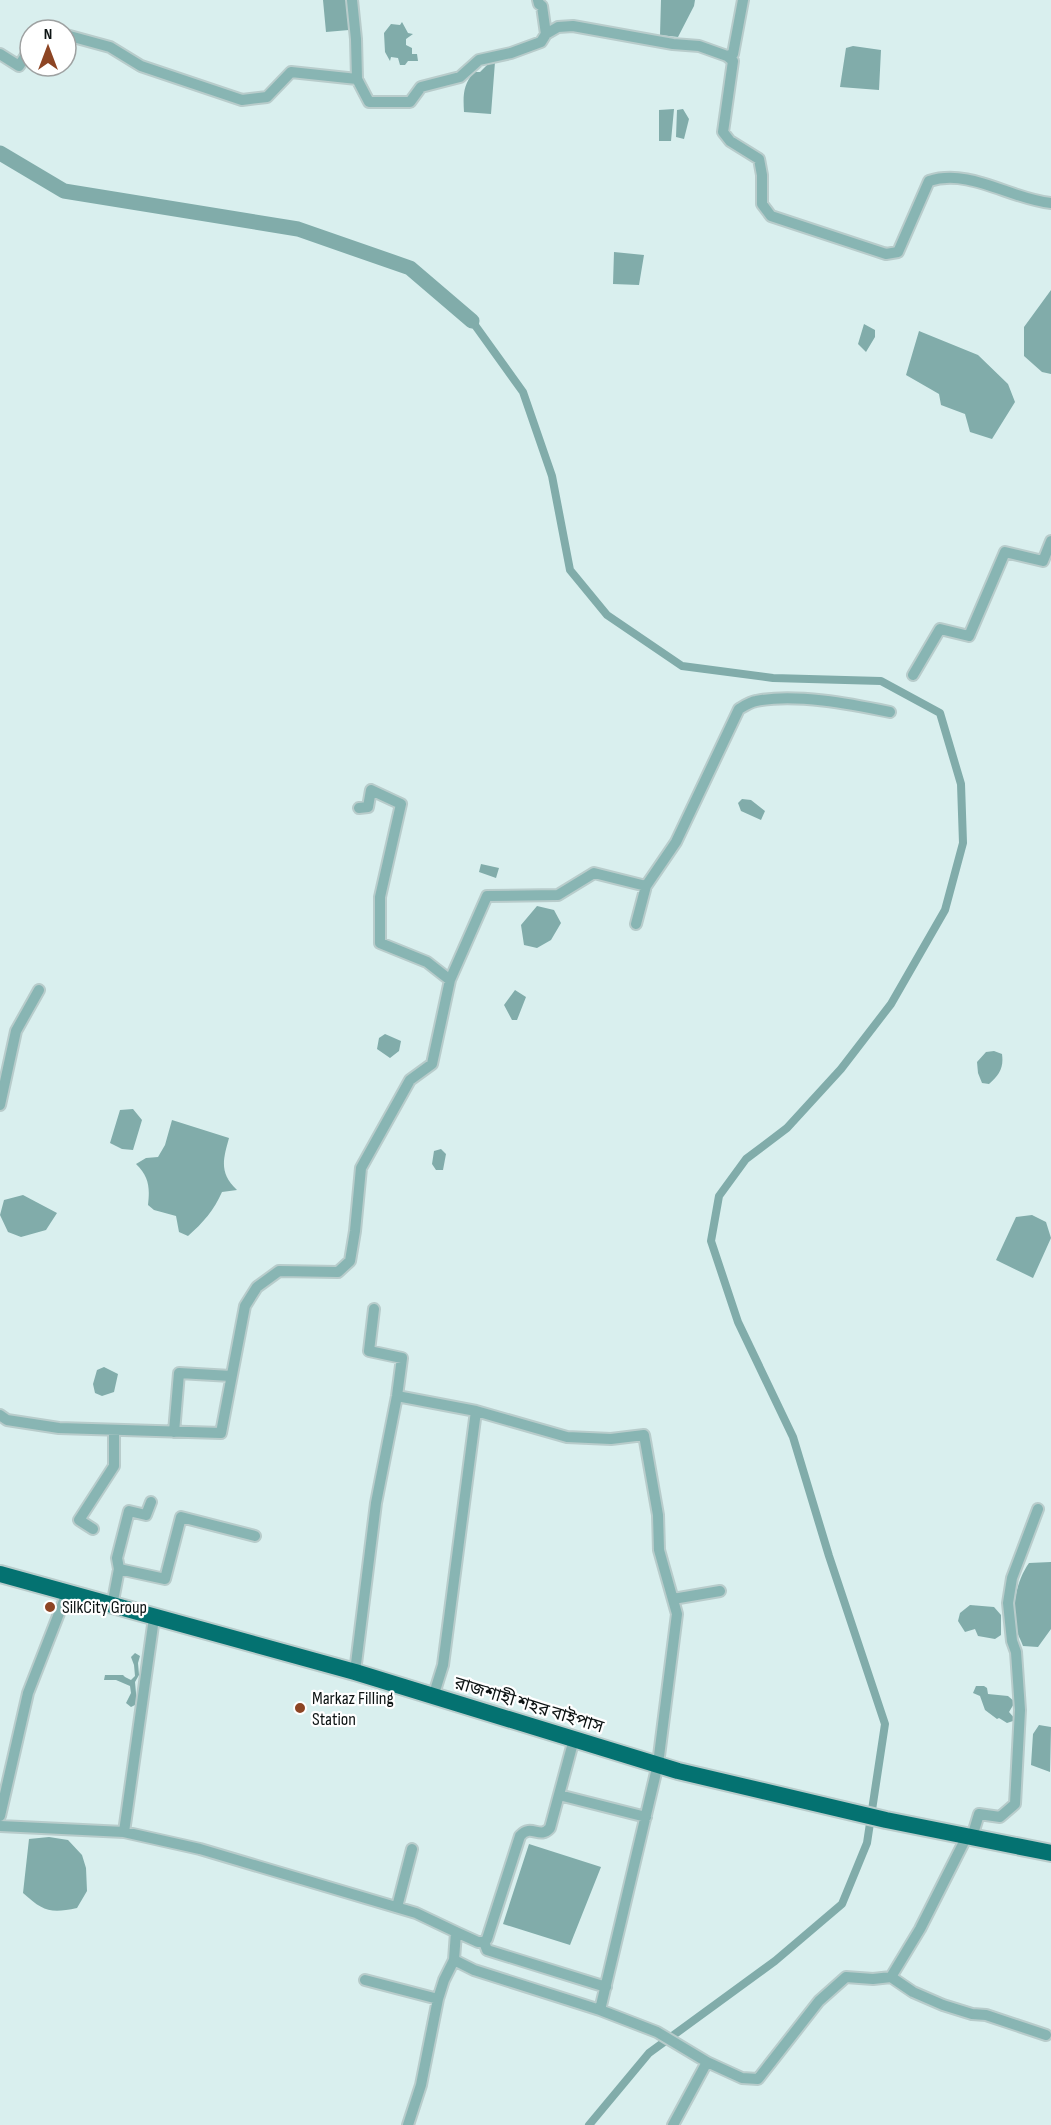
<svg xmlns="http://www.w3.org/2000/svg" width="1051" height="2125" font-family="'Sofia Sans Condensed','Noto Sans Bengali',sans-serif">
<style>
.water{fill:#81acaa}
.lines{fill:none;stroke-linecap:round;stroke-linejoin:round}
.canal{stroke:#81acaa;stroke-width:8}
.river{stroke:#81acaa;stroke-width:15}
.minor-casing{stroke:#b8cccb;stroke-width:14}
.highway-casing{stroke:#b8cccb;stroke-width:20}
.minor{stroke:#88b5b3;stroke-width:10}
.highway{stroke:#047271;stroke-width:16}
.poi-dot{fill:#8d4524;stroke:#fff;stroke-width:2}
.labels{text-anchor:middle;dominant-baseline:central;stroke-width:4.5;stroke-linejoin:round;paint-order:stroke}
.poi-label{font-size:18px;fill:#0d1414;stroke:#fff;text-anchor:start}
.street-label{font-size:18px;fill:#0d1414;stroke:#fff}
</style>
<rect width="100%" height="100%" fill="#d9efee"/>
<path class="water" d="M323 0H347L349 30 326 32Z
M661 0H695L694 6 678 37 660 35Z
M402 22 408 33 413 34 406 39V45L412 48V54H417L418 61H408L405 65H400L398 58 391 57 390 61 385 52 384 33 391 24 400 25Z
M853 46 881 50 879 90 840 87 846 48Z
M491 61 495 62 491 114 464 112C463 95 463 85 474 72H480Z
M674 109 671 141H659V110Z
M683 109 689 119 684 139 676 137 677 110Z
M614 252 644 255 639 285 613 284Z
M1051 290V374L1042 372 1024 356V327Z
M864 324 875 330V337L866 352 858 344Z
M919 331 978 355 1008 384 1015 402 992 439 970 432 965 414 941 405 939 394 906 375Z
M742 799 751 800 765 811 761 820 741 811 738 803Z
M481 864 499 868 496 878 479 872Z
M537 906 554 910 561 923 551 940 537 948 524 945 521 925Z
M515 990 526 997 517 1020H512L504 1005Z
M385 1034 401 1041 399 1051 390 1058 377 1049 379 1038Z
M994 1051 1002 1054C1004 1068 999 1075 989 1084L982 1083 978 1073 977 1062 986 1052Z
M133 1109 142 1120 133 1150 122 1149 110 1143 120 1110Z
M172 1120 229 1138C223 1160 219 1173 237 1190L222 1192C214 1210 203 1223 188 1236L179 1232 176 1216 154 1210 148 1205C150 1187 149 1177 136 1164L146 1158 158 1157 165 1145Z
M441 1149 446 1154 443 1170H436L432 1164 434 1151Z
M23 1195 57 1213 46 1230 21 1237 8 1232 0 1215 4 1200Z
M1032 1215 1046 1222 1051 1238 1033 1278 996 1260 1016 1217Z
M104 1367 118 1374 114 1392 102 1396 95 1393 93 1384 97 1370Z
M1051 1562V1629L1038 1647 1023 1646C1021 1640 1017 1634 1016 1628 1011 1606 1017 1580 1029 1563Z
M970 1605 994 1607 1001 1615V1635L995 1639 978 1636 975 1629 965 1632 958 1621 960 1613Z
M135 1653 140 1656 138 1663 139 1675 135 1682 137 1704 131 1707 126 1703 131 1693 130 1686 116 1680H104L105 1675H123L125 1677 131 1680 135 1676 134 1665 131 1657Z
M976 1686H984L987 1688 988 1694 1008 1696 1015 1702 1009 1712 1016 1720 1007 1723 999 1718 997 1719 985 1710 980 1696 973 1693Z
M1039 1725 1051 1727 1050 1772 1031 1765 1033 1734Z
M49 1837 68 1840 82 1855 86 1868 87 1891 77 1908C50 1914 43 1911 23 1893L29 1839Z
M529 1844 601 1867 570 1945 503 1924Z"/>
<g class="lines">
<path class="canal" d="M472 321 523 392 552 476 570 570 607 615 682 666 773 678 881 681 940 713 961 784 963 843 945 910 891 1004 841 1069 787 1128 746 1159 719 1196 711 1241 738 1322 793 1437 829 1556 885 1724 867 1843 842 1904 775 1961 649 2053 589 2125"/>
<path class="river" d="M0 153 64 191 298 229 410 268 472 321"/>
<g class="minor-casing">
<path id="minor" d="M352 0 356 39 357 79
M538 0 539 4 542 6 546 34
M66 35 110 47 141 66 242 100 267 97 291 72 357 79 369 102H410L421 87 460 77 479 60 511 53 541 42 546 34 558 27 573 26 673 44 699 46 727 56 733 54 743 0
M0 54 19 66 30 49
M727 56 733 61 723 132 730 141 759 159 762 175V204L771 216 886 254 898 252 929 181C970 168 1010 199 1051 203
M913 675 940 629 969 636 1005 552 1043 561 1051 541
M359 808 368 807 371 790 401 804 380 897V943L427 962 450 980
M636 924 646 886
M0 1105 16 1031 39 990
M397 1396 476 1411
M0 1415 7 1420 59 1428 221 1433 245 1306 257 1287 279 1271 338 1272 350 1261 355 1231 361 1168 410 1080 432 1064 450 980 487 896 558 895 594 873 646 886 676 842 739 709C744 706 750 702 756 701 795 693 851 704 890 712
M174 1432 179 1373 231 1376
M93 1529 79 1520 114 1466V1430
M119 1569 117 1558 129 1511 146 1515 151 1502
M673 1599 720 1591
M112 1606 119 1569 165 1579 181 1517 255 1536
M355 1672 376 1503 397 1396 402 1358 369 1351 374 1309
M433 1697 443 1665 476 1411 567 1437 611 1439 644 1435 658 1515 659 1550 677 1614 658 1764 600 2010 474 1970 454 1960
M559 1795 646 1817
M0 1816 28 1693 67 1593
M0 1826 124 1832 200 1849 416 1913 456 1932 454 1960 444 1980 438 1999 421 2085 408 2125
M124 1832 154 1618
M972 1837 979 1814 1000 1817 1015 1804 1020 1710 1016 1652 1012 1641 1008 1603 1012 1578 1038 1509
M397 1907 412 1849
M456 1932 478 1942H484
M484 1942 487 1939 520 1836C532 1823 539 1840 550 1828L574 1739
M484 1942 487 1950 606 1987
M891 1977 913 1992 943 2005 972 2014 986 2015 1046 2035
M365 1980 438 1999
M600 2010 657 2032 707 2062
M673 2125 707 2062 742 2078 758 2079 819 2001 846 1977 873 1979 891 1977 920 1929 967 1836"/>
</g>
<g class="highway-casing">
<path id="highway" d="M0 1574 355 1672 678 1771 886 1820 1051 1853"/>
</g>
<use href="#minor" class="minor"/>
<use href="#highway" class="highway"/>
</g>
<g class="poi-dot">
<circle cx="50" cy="1607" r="6"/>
<circle cx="300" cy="1708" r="6"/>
</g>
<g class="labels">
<g class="poi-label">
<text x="62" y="1607">SilkCity Group</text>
<text x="312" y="1698">Markaz Filling<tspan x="312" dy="21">Station</tspan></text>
</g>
<g class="street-label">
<text transform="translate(529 1705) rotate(17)">রাজশাহী শহর বাইপাস</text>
</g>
</g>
<g transform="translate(48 48)"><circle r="28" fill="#ffffff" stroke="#9ea1a1" stroke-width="1.5"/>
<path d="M0-4.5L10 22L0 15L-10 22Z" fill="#8d4524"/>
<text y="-9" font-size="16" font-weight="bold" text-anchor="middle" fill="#0d1414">N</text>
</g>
</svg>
